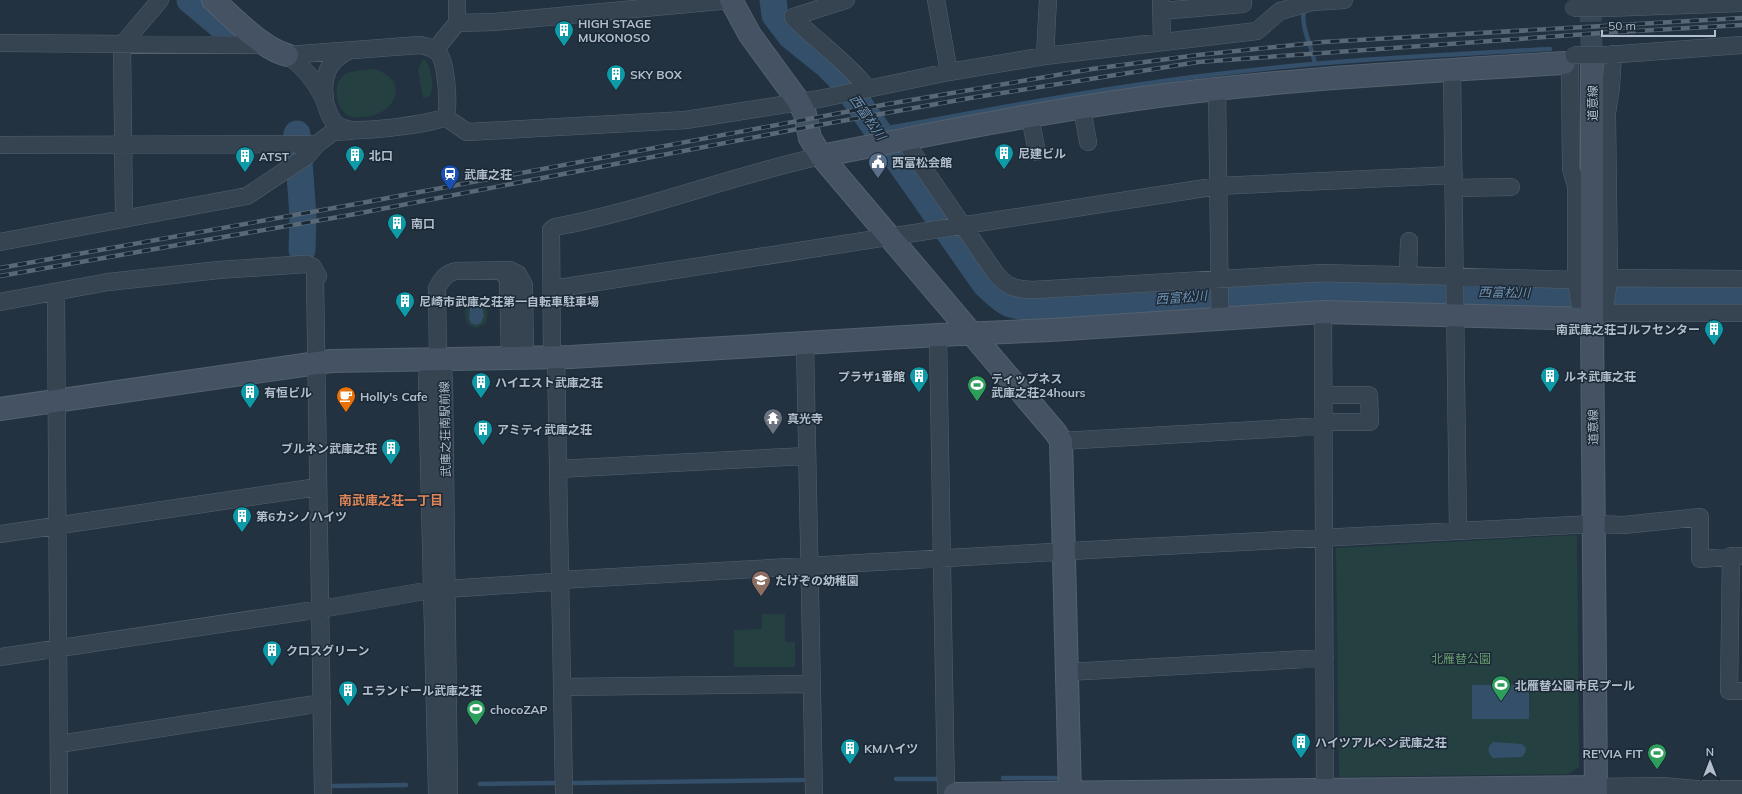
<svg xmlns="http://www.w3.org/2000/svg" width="1742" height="794" font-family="Mulish,'Noto Sans JP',sans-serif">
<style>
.green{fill:#244041;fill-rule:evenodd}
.water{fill:#344f69}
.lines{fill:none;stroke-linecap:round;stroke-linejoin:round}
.stream{stroke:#344f69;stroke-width:4.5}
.river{stroke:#344f69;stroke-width:27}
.secondary-tunnel{stroke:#384755;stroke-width:22;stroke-dasharray:22 11;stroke-linecap:butt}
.street-casing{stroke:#54616e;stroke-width:18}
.secondary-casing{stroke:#54616e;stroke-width:24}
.street{stroke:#364350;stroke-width:17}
.secondary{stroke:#445263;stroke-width:22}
.rail-casing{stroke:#586877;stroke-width:4.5}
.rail{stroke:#1b2835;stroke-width:3;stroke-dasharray:9;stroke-linecap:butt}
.street-bridge-casing{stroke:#54616e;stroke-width:18;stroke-linecap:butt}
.street-bridge{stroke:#364350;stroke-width:17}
.labels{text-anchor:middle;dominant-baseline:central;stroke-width:3;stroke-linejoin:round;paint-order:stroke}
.poi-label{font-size:12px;font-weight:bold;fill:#b2becb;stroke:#1b2835;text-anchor:start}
.street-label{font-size:12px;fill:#b2becb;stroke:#1b2835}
.park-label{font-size:12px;fill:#679e6e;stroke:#1b2835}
.water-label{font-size:13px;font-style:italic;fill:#7092b1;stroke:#1b2835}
.neighbourhood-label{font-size:13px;font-weight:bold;fill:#df8659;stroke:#1b2835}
</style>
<rect width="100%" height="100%" fill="#223240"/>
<path class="green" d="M423 59C431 63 435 88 430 96L423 98 418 70Z
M374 69C410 79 398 115 363 117 359 117 354 118 351 117 336 112 331 84 344 75 352 70 364 70 374 69Z
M474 299C488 300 490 313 485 324L476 328C465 326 464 315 466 305ZM472 303 482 305 484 316 481 323 470 322Z
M1577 535 1579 767 1568 774 1339 777 1336 548Z
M762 614H785V642H795V667H734V630L762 629Z"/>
<path class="water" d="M476 302 482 305 484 316 481 323 476 325 471 323 469 318 470 306Z
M1472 685H1529V719H1472Z
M1493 742 1522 744 1526 748 1525 753 1522 757 1493 758C1487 753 1487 746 1493 742Z"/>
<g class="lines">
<path class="stream" d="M1304 8C1300 27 1312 46 1315 64
M878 130C994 109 1110 86 1227 73 1334 60 1442 55 1550 49
M1003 778H1058
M896 779H937
M574 783 803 780
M480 784 554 783
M333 786 406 785"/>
<path class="river" d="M190 0 233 36
M773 0 775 15 791 36 827 65 842 80 986 285C1004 301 1006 306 1031 307L1321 288 1556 294 1742 297
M297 134 303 216 302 250"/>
<path class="secondary-tunnel" d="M1590 0 1592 60"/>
<g class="street-casing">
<path id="street" d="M846 0 793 17C817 42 847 62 868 89
M936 0 949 72
M1161 0 1162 41
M1606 8 1742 3
M1161 11 1243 4V0
M457 23 494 22 731 0
M0 43 266 45
M420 45C427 46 434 48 439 54 446 63 450 107 445 117 432 124 376 130 359 130 352 131 341 128 336 124 329 118 327 107 324 99 315 80 304 67 287 55Z
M435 50 457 23V0
M1607 55 1742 45
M1045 56 1048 0
M1567 61 1570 67 1571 169 1576 186V280L1581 310 1592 319 1604 313H1742
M1452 70 1458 531
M1217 89 1220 319
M325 99C322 78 327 61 348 51
M1082 108 1088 142
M445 117 467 132 686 120 819 99 949 72 1045 56 1257 31 1280 11 1312 2 1344 0
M1030 117 1037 152
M904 140 996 274C1008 287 1014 289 1032 290L1323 273 1576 280
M0 145 317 144
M1454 188 1511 187
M124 218 122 45 160 0
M0 242 247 196 307 156 317 144 333 132 352 131
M501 270 508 280 510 358
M1408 275 1409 241
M1609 278 1742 279
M552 289 1218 186 1454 175
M56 292 59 794
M0 302 108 282 219 270 307 264 313 267 318 276 315 277 323 794
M1323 312 1325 790
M1604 313 1609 278 1607 113 1611 87 1613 54
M938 335 946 794
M805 343 814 794
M552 358 551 230 555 227C645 210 731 176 821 156
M556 358 564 794
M1324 395H1369L1370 422H1324
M1061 441 1324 426
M558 469 807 456
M0 534 318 487
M1731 556 1729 691H1742
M0 657 321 609 431 590 553 582 560 580C905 559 1249 541 1594 524L1624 525 1700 517V559L1742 556
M1067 672 1325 658
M562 687 811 684
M59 744 322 703
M1596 787 1662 786 1695 789H1742
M437 794 427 381 428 370 438 359
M449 794 444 382 443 369 438 359 437 288C442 279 446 273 456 271L510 270 518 274 524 285 525 358"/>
</g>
<g class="secondary-casing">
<path id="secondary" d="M213 0C234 18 261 48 287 55
M731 0 750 35 799 102 805 114 810 138 821 156 1056 433 1061 441 1070 794
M1592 60V319L1596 794
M821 156C926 135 1031 114 1136 99 1278 79 1421 72 1564 63
M0 409 331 361 571 357 938 335 1051 330 1323 312 1592 319
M955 794 1596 787"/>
</g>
<use href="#street" class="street"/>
<use href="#secondary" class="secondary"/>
<g class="rail-casing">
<path id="rail" d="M0 268 356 204 888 104 1092 69 1198 55 1323 42 1742 18
M0 276 350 215 808 127 970 98 1198 62 1601 33 1742 25"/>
</g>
<use href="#rail" class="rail"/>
<g class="street-bridge-casing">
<path id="street-bridge" d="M1573 8H1606
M1574 55H1607"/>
</g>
<use href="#street-bridge" class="street-bridge"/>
</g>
<defs>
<g id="building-pin" transform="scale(1)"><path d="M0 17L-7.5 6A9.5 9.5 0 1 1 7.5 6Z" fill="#0f9aa8" stroke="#1b2835"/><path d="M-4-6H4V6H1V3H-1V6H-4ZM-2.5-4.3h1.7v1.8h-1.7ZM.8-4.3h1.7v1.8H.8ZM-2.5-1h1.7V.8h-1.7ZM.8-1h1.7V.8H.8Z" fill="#fff"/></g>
<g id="civic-pin" transform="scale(1)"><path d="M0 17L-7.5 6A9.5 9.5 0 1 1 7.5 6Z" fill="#5c6f8a" stroke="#1b2835"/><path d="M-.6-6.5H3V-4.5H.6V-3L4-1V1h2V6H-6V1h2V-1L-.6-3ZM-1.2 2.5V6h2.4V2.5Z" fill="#fff"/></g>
<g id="station-pin" transform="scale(1)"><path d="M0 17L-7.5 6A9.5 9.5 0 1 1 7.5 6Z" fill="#1a4fb4" stroke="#1b2835"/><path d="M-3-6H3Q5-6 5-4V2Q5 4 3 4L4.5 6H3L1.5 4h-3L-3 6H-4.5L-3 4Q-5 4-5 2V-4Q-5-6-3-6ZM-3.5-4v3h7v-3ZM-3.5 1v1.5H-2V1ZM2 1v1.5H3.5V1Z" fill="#fff"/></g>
<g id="stadium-pin" transform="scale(1)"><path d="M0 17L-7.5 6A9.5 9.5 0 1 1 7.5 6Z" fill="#2e9e5b" stroke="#1b2835"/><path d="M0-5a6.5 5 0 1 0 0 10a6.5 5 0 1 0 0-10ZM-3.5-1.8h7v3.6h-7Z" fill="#fff"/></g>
<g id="cafe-pin" transform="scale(1)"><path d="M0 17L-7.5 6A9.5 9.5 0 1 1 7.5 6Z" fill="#e8710a" stroke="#1b2835"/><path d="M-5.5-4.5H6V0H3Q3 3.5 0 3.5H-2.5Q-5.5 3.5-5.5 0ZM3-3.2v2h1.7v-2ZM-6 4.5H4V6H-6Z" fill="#fff"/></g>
<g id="temple-pin" transform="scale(1)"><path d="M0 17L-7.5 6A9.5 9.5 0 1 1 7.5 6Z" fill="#6b7280" stroke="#1b2835"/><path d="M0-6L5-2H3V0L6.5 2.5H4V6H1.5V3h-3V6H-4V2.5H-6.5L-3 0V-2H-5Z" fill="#fff"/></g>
<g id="school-pin" transform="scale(1)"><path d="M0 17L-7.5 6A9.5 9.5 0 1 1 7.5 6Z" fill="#8d6e63" stroke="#1b2835"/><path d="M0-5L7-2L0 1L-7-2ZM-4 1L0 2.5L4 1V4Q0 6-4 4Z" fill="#fff"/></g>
</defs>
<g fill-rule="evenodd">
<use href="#building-pin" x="564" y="30"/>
<use href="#building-pin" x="616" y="74"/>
<use href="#building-pin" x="1004" y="153"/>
<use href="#building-pin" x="355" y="155"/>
<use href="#building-pin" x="245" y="156"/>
<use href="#civic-pin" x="878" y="162"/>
<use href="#station-pin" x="450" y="174"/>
<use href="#building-pin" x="397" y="223"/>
<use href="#building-pin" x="405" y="301"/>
<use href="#building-pin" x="1714" y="329"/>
<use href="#building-pin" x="919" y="376"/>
<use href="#building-pin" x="1550" y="376"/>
<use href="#building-pin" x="481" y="382"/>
<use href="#stadium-pin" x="977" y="385"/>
<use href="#building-pin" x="250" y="392"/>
<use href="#cafe-pin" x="346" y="396"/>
<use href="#temple-pin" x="773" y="418"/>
<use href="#building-pin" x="483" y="429"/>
<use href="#building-pin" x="391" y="448"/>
<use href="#building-pin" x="242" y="516"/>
<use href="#school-pin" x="761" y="580"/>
<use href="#building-pin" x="272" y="650"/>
<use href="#stadium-pin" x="1501" y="685"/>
<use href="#building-pin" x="348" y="690"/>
<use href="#stadium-pin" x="476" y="709"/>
<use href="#building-pin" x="1301" y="742"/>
<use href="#building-pin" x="850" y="748"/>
<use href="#stadium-pin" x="1657" y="753"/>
</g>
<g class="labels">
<g class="poi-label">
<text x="578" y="23">HIGH STAGE<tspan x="578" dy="14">MUKONOSO</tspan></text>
<text x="630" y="74">SKY BOX</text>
<text x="1018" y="153">尼建ビル</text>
<text x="369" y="155">北口</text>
<text x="259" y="156">ATST</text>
<text x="892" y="162">西富松会館</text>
<text x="464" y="174">武庫之荘</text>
<text x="411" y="223">南口</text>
<text x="419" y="301">尼崎市武庫之荘第一自転車駐車場</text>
<text x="1700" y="329" text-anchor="end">南武庫之荘ゴルフセンター</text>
<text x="905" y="376" text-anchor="end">プラザ1番館</text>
<text x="1564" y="376">ルネ武庫之荘</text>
<text x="991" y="378">ティップネス<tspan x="991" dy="14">武庫之荘24hours</tspan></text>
<text x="495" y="382">ハイエスト武庫之荘</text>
<text x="264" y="392">有恒ビル</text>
<text x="360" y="396">Holly's Cafe</text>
<text x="787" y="418">真光寺</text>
<text x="497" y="429">アミティ武庫之荘</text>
<text x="377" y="448" text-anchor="end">ブルネン武庫之荘</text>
<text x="256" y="516">第6カシノハイツ</text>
<text x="775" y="580">たけぞの幼稚園</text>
<text x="286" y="650">クロスグリーン</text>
<text x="1515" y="685">北雁替公園市民プール</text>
<text x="362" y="690">エランドール武庫之荘</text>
<text x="490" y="709">chocoZAP</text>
<text x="1315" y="742">ハイツアルペン武庫之荘</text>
<text x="864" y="748">KMハイツ</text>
<text x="1643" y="753" text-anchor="end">RE'VIA FIT</text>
</g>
<g class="street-label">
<text transform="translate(1592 103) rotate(-90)">道意線</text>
<text transform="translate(1593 427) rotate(-91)">道意線</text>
<text transform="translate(445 429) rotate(-91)">武庫之荘南駅前線</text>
</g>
<g class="park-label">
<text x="1461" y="658">北雁替公園</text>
</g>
<g class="water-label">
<text transform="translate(868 117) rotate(55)">西富松川</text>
<text transform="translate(1504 292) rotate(1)">西富松川</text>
<text transform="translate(1181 297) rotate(-4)">西富松川</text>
</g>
<g class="neighbourhood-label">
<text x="391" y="500">南武庫之荘一丁目</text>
</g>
</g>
<g transform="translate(1710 762)" stroke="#1b2835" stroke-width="3" paint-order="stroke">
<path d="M0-3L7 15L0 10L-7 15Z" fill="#b2becb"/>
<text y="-6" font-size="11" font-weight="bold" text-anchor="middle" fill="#b2becb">N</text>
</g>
<path d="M1602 30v6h113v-6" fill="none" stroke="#b2becb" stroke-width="2"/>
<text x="1608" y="30" font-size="12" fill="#b2becb" stroke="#1b2835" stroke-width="3" paint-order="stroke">50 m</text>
</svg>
